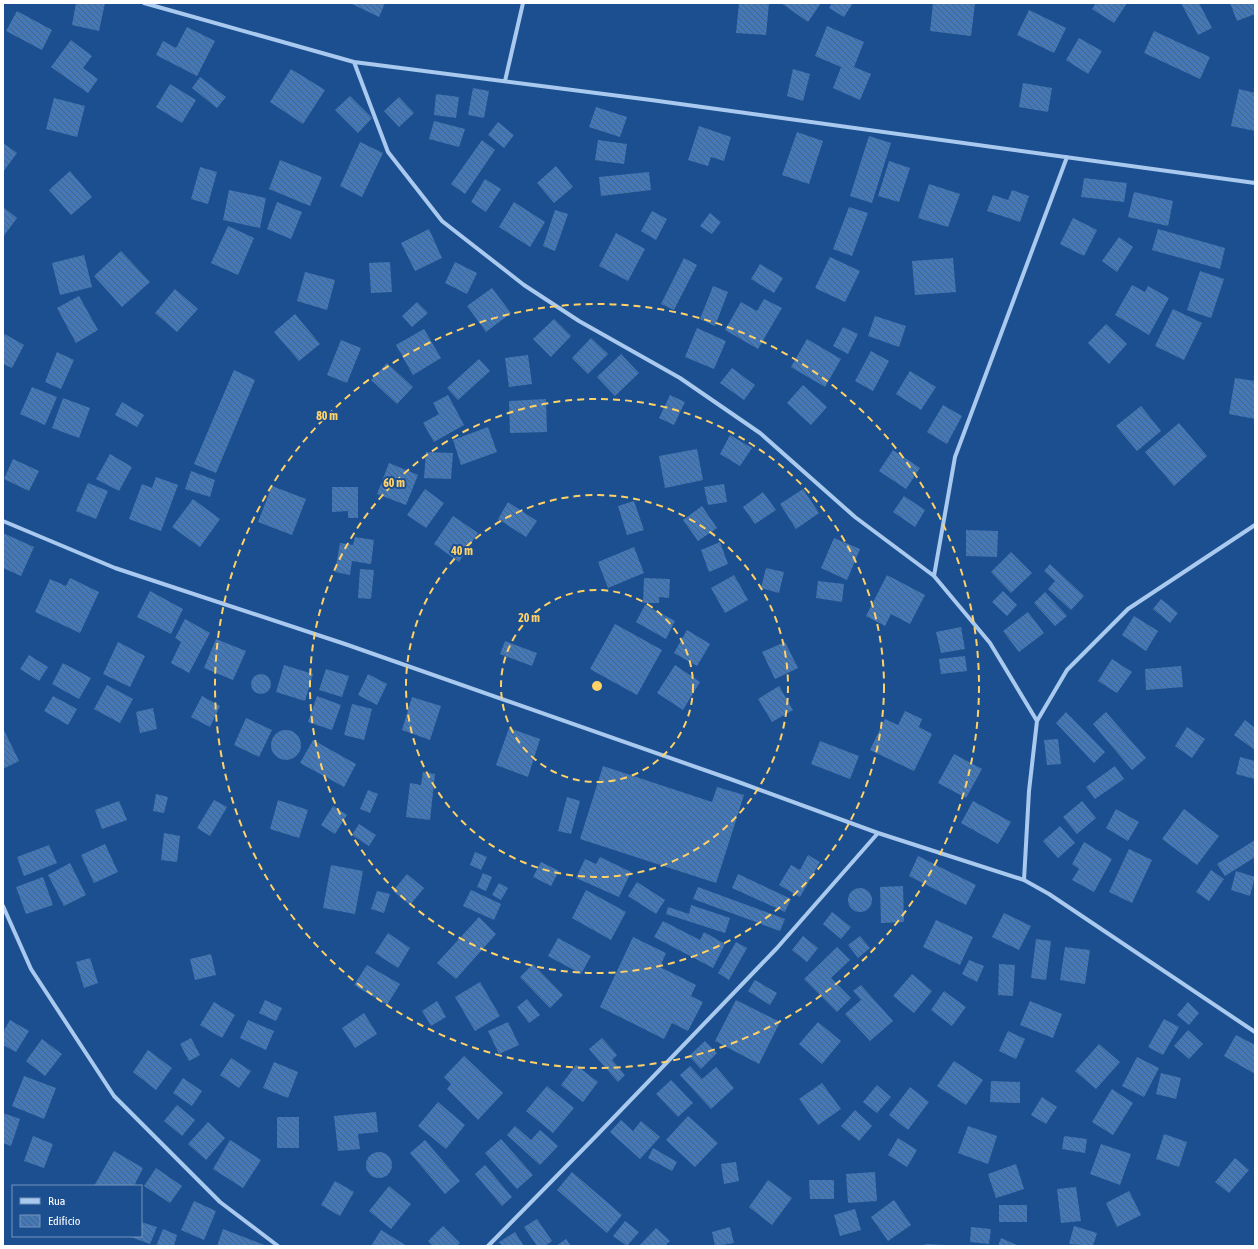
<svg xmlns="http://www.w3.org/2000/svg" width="1258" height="1249" font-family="'Asap Condensed',sans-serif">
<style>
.building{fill:url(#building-back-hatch)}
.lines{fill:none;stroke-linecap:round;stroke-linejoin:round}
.street{stroke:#a9c9ee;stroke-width:4}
.ring{fill:none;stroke:#ffd166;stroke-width:2;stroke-dasharray:7 5}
.centre{fill:#ffd166;stroke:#1b4f8f;stroke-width:2}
.ring-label{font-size:12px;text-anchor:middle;font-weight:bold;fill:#ffd166;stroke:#1b4f8f;stroke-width:4;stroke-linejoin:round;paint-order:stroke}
</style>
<defs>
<pattern id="building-back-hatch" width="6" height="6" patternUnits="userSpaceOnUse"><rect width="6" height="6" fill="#4478b7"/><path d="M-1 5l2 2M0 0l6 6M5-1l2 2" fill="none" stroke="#486282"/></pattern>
</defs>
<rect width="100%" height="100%" fill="#1b4f8f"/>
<path class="building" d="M76 3H105L99 31 72 25Z
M350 3H385L379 17Z
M739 3H769L766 35 736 33Z
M781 3H821L808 22Z
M832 3H853L844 17 829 8Z
M933 3H975L971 36 930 31Z
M1096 3H1127L1114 23 1092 9Z
M1181 3H1199L1212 28 1198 35Z
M1230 3H1255V14L1237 21Z
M1029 10 1066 28 1054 53 1017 35Z
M17 11 52 30 42 50 6 31Z
M827 26 864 42 854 67 871 74 860 100 833 88 841 67 815 56Z
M187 27 215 41 197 76 156 55 163 41 176 48Z
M1154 31 1210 57 1200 79 1144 53Z
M1079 38 1102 51 1088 74 1066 60Z
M71 40 92 56 83 68 98 79 88 93 51 67Z
M291 69 325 90 303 124 270 102Z
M793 69 810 74 803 101 787 96Z
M200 77 226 97 217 108 192 88Z
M1023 83 1052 88 1048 112 1019 107Z
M170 84 196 100 182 123 156 107Z
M473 88 489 91 484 118 468 115Z
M1239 89 1255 93V131L1231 126Z
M436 94 459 97 456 118 434 115Z
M350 96 372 118 358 133 335 110Z
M399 97 414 113 399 127 384 111Z
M54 98 85 106 77 137 46 129Z
M596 107 627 117 620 137 589 127Z
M434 121 465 129 459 147 429 139Z
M498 122 514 135 504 148 488 135Z
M699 126 731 137 724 161 711 157 708 166 688 160Z
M797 132 823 141 809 184 782 175Z
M869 136 891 143 872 203 850 196Z
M482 140 495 150 465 194 451 184Z
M598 140 627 144 624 164 595 160Z
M360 142 383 153 362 197 340 186Z
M3 143 17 153 3 172Z
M280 160 322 177 310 206 269 189Z
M889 161 910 168 899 202 878 196Z
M556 166 573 187 554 203 537 183Z
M200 167 217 172 208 204 191 199Z
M70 171 92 197 71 215 49 190Z
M649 172 651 190 601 196 599 177Z
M1084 178 1127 183 1124 202 1081 197Z
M485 179 501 189 486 212 471 202Z
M929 184 960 194 948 227 918 218Z
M229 190 266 198 260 228 223 220Z
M1012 190 1029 196 1020 222 987 211 993 195 1008 200Z
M1134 192 1173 201 1168 226 1128 217Z
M277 202 302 212 291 239 267 229Z
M514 202 545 222 530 247 499 227Z
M3 207 17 218 3 237Z
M849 207 868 213 852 256 833 249Z
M555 210 568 214 555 251 543 246Z
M652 211 667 219 656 240 641 231Z
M710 213 721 222 712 234 700 226Z
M1073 218 1097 230 1084 256 1060 244Z
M228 226 254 238 238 275 211 263Z
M429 229 442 258 415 271 401 243Z
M1158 229 1225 248 1220 269 1152 250Z
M616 233 645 249 628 281 599 266Z
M1119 237 1133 247 1117 272 1102 261Z
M121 251 150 282 122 307 94 276Z
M84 255 92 287 60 295 52 263Z
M830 257 860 271 845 302 815 288Z
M684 258 697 265 674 310 661 304Z
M953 258 956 292 915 295 912 261Z
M390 262 392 292 371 293 369 263Z
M455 262 477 273 467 294 445 283Z
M760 264 783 278 774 293 751 279Z
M1200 271 1224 279 1211 318 1187 310Z
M305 272 335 280 327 310 297 301Z
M1132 285 1145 292 1148 286 1169 298 1149 335 1115 315Z
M713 286 728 292 715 326 700 319Z
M492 288 511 313 486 332 467 306Z
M175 289 198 309 177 332 155 313Z
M79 296 98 330 76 343 57 308Z
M764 299 782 308 758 349 725 330 741 302 757 311Z
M417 302 428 313 412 327 402 316Z
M1173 309 1202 323 1184 360 1155 346Z
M295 314 320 344 299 361 274 332Z
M875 316 906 326 899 347 868 336Z
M554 319 571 336 551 357 533 339Z
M1106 324 1127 344 1109 364 1088 343Z
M843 327 858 334 848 354 833 346Z
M697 328 726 341 714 369 685 357Z
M424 329 441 358 413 375 396 345Z
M3 333 24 345 12 368 3 364Z
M591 338 608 354 588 374 572 358Z
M807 339 841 359 825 387 791 367Z
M341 340 361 348 347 383 327 375Z
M871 351 889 361 873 391 855 381Z
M57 352 74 360 61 389 45 382Z
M621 354 639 373 615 396 597 377Z
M528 355 532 384 509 387 505 358Z
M479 359 490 371 458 400 447 388Z
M387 363 413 387 397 404 371 380Z
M732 368 755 385 744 400 720 383Z
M234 370 255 380 216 473 194 464Z
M910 371 936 387 921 410 896 394Z
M1235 378 1255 381V419L1229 414Z
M803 385 827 407 811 425 787 403Z
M32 387 57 397 45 425 20 414Z
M448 395 464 425 434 442 423 423 439 414 433 403Z
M670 395 685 402 674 425 659 418Z
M63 398 90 408 79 438 52 428Z
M546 399 547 432 510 433 509 401Z
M122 402 144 415 137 427 115 415Z
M943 405 962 416 947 444 927 432Z
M1141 406 1161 431 1137 451 1116 426Z
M1179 423 1207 456 1174 486 1145 452Z
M488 427 497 452 461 465 453 440Z
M730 435 752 448 740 466 720 454Z
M697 449 703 480 665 488 659 456Z
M893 450 920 468 906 489 879 471Z
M426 452 453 453 451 479 424 478Z
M110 454 132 467 119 491 96 479Z
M13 459 39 471 29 491 4 479Z
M389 463 418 475 406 505 377 494Z
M191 471 215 480 210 497 185 489Z
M156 477 178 485 161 531 129 519 142 484 152 488Z
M88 483 108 491 96 519 76 511Z
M724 484 727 502 708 505 704 487Z
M272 486 306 499 292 535 258 522Z
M332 487H358V518H348V511L332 512Z
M425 489 444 503 426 528 407 515Z
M803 489 819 513 796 529 780 504Z
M763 492 776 510 755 524 743 507Z
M904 496 925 510 915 527 893 512Z
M193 499 220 519 200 547 172 527Z
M634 501 644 530 627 535 618 506Z
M508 502 537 521 526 537 498 519Z
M702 506 717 528 698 541 683 520Z
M453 516 478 533 459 562 434 544Z
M966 530 998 531 997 557 966 556Z
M3 533 34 547 21 576 3 568Z
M355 537 374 540 371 564 352 561 350 575 335 572 340 543 353 545Z
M834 538 860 549 847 580 821 568Z
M720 542 728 564 709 572 701 550Z
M634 547 644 573 608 588 598 562Z
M1011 552 1032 573 1011 593 991 572Z
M1050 564 1084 596 1071 610 1048 589 1055 581 1044 571Z
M766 568 784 572 779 593 761 588Z
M360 569 374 570 371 599 358 598Z
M734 575 748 600 725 613 711 588Z
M887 575 925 595 910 624 891 614 885 626 866 616Z
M70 578 99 592 80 633 35 612 50 579 66 586Z
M644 578 670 579 669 598 659 597V603H643Z
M818 581 844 584 842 602 816 598Z
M150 591 183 609 171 634 137 617Z
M1003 591 1017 605 1007 616 992 602Z
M1045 592 1067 616 1055 626 1034 603Z
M1161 599 1178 613 1170 623 1153 609Z
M645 605 675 621 666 639 636 622Z
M1028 612 1044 633 1019 652 1003 631Z
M1134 616 1158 631 1146 651 1122 635Z
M185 619 210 633 189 673 171 663 181 642 175 638Z
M615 624 662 650 637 695 590 669Z
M961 627 965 649 941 653 936 632Z
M687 630 710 644 697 666 674 653Z
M216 639 246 651 233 680 204 668Z
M505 641 537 653 532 666 500 654Z
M118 642 145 656 130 687 103 674Z
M785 642 798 668 775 679 762 652Z
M29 655 48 667 39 681 20 669Z
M965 656 967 671 941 674 939 659Z
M1112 659 1132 672 1117 693 1098 681Z
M63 663 91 678 79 699 52 684Z
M284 665 313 674 305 701 276 692Z
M675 665 700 682 683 710 657 693Z
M1181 666 1183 687 1146 690 1145 669Z
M326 669 349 676 342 697 319 690Z
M251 684a10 10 0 1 1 20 0a10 10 0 1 1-20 0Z
M368 674 387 684 377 705 358 695Z
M107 685 133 699 120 723 94 709Z
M779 686 793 710 772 722 758 699Z
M53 696 77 709 68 725 44 711Z
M202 696 220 706 210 727 191 717Z
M317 696 341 705 332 730 308 722Z
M412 697 441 706 430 740 402 730Z
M352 704 372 709 364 740 344 735Z
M153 708 157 729 140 733 136 712Z
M905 711 922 719 919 727 932 734 914 771 870 750 885 719 898 725Z
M1066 712 1105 752 1094 763 1056 723Z
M1106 712 1146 758 1132 770 1093 724Z
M246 718 272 730 259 757 234 745Z
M1245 720 1255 728V750L1234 735Z
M1187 727 1205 739 1192 758 1175 746Z
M3 728 19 761 3 769Z
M509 728 540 739 528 777 496 765Z
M271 745a15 15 0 1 1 30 0a15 15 0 1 1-30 0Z
M1058 739 1061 764 1047 765 1044 740Z
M313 740 356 764 344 787 300 763Z
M820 741 859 756 850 779 811 764Z
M954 754 982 769 966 798 938 783Z
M1240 757 1255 761V779L1236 774Z
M603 766 712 802 717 787 744 795 716 883 580 839Z
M1115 766 1124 779 1095 799 1086 787Z
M423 772 435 774 430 820 406 817 410 783 421 785Z
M368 790 378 794 370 813 360 809Z
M156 794 168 797 164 813 153 811Z
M567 797 580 801 571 834 558 831Z
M214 800 227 807 210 836 197 828Z
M278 800 308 810 299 838 270 829Z
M119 801 127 820 102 829 95 810Z
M973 801 1011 822 998 844 961 823Z
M1082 801 1096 818 1077 834 1063 817Z
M333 806 347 815 335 834 321 825Z
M1116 809 1139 822 1128 841 1106 828Z
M1184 809 1219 836 1197 865 1162 839Z
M359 824 376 835 369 846 352 835Z
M1060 826 1075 843 1058 858 1043 841Z
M164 833 180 836 177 862 161 860Z
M1255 840V857L1225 876 1217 864Z
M1084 842 1112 859 1094 892 1072 880 1079 869 1072 864Z
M105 844 118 872 94 883 81 855Z
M49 845 57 863 24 876 17 857Z
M1129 849 1152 860 1132 903 1109 892Z
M475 852 487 857 481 870 470 865Z
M808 855 820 862 800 897 779 885 791 865 800 870Z
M918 856 976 885 966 905 909 876Z
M600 857 631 872 619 897 576 878 585 859 596 864Z
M541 862 559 871 551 886 533 877Z
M70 863 86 895 64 906 48 875Z
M331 865 363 871 355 914 323 908Z
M1211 870 1224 879 1209 901 1196 892Z
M1236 871 1255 877 1250 896 1231 890Z
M483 873 492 877 486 891 477 887Z
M407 874 424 888 410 905 393 891Z
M738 874 791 899 785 912 732 888Z
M43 877 53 905 26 914 16 887Z
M637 882 665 900 656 914 628 896Z
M499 883 508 888 501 900 492 895Z
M903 886 904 922 881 923 880 887Z
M698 887 785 919 780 931 693 899Z
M848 900a12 12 0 1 1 24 0a12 12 0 1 1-24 0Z
M471 890 501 904 494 920 463 906Z
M586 890 626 912 611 940 572 918Z
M377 891 390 894 384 913 371 909Z
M691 905 730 918 725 933 666 914 668 907 689 914Z
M832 912 851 927 841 939 823 924Z
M1004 913 1031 926 1019 950 992 937Z
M479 917 496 934 456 979 437 963Z
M936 920 973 937 960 965 923 947Z
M663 921 700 940 704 932 725 944 713 968 654 937Z
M388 933 410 948 398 968 375 953Z
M803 936 818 948 807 962 792 950Z
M860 936 870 948 858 958 848 945Z
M633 937 666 953 660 967 696 985 691 996 703 1002 688 1031 672 1023 664 1039 600 1007Z
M558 938 591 956 581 974 548 956Z
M1036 939 1051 941 1046 980 1031 978Z
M736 942 747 948 729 980 718 973Z
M837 947 850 960 831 978 851 998 837 1012 804 979Z
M1065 947 1090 950 1085 984 1060 980Z
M211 954 216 975 195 980 190 959Z
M90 958 98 983 84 988 76 962Z
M969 960 984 966 977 982 962 974Z
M533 964 563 995 550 1008 520 977Z
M999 964 1015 965 1013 996 998 995Z
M367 965 400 984 387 1005 354 985Z
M912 974 932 991 914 1013 893 996Z
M755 980 777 993 770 1005 748 991Z
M480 982 500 1016 475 1031 455 997Z
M861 985 893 1021 870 1041 845 1014 861 1000 853 991Z
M944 991 966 1007 952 1026 931 1010Z
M527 999 540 1015 529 1023 517 1007Z
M265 1000 282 1008 276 1021 259 1013Z
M736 1000 780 1022 759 1064 715 1041Z
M437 1001 446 1017 431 1026 422 1011Z
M1030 1001 1062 1014 1053 1038 1020 1025Z
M214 1002 235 1015 222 1038 200 1025Z
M1188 1002 1199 1013 1189 1025 1177 1015Z
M364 1013 377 1034 355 1048 342 1028Z
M1164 1019 1179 1027 1163 1055 1148 1047Z
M10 1020 29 1031 16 1052 3 1045V1032Z
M248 1020 274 1031 266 1050 240 1038Z
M508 1022 519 1045 499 1054 488 1031Z
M818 1022 841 1041 822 1064 799 1044Z
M1188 1030 1203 1044 1189 1059 1174 1046Z
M1008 1031 1025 1039 1016 1059 999 1051Z
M1236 1035 1255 1045V1074L1224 1056Z
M191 1038 200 1055 189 1061 180 1044Z
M602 1038 617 1055 612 1060 625 1075 618 1082 589 1049Z
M42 1039 62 1054 45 1076 26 1061Z
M705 1041 717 1053 701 1069 689 1056Z
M1099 1044 1120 1062 1096 1089 1075 1071Z
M148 1050 172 1068 156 1090 133 1072Z
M464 1056 503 1093 478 1120 447 1089 451 1084 444 1077Z
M1137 1057 1159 1068 1144 1097 1122 1086Z
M231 1058 251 1071 239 1088 220 1075Z
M954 1061 983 1080 966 1105 937 1086Z
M274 1062 298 1072 288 1098 263 1088Z
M576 1065 598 1082 583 1102 561 1085Z
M690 1066 702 1079 716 1067 734 1088 711 1109 680 1075Z
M1161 1073 1181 1078 1176 1099 1156 1094Z
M24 1076 56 1088 44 1119 12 1106Z
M183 1078 202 1091 192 1106 173 1093Z
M671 1080 693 1103 678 1117 656 1094Z
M991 1081 1020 1082V1103L990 1102Z
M822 1083 841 1109 818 1125 799 1099Z
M877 1085 891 1097 877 1113 863 1102Z
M547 1086 574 1108 553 1133 526 1111Z
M910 1087 929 1102 908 1130 889 1115Z
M1112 1089 1133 1103 1113 1135 1092 1122Z
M1042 1097 1057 1107 1046 1124 1031 1115Z
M438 1102 465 1125 446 1149 418 1126Z
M177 1105 195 1120 182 1136 164 1121Z
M855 1110 872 1126 859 1141 841 1126Z
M376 1112 378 1132 358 1134 360 1149 338 1151 334 1116Z
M3 1113 20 1119 11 1146 3 1143Z
M688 1116 718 1143 695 1167 666 1140Z
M277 1117H299V1148H277Z
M621 1120 633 1131 641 1121 660 1137 640 1159 610 1132Z
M208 1122 225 1138 206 1160 188 1144Z
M515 1126 531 1140 540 1130 558 1146 540 1165 507 1135Z
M968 1126 997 1136 988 1164 958 1153Z
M1164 1134 1187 1142 1179 1167 1156 1159Z
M33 1136 53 1144 44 1168 24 1161Z
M1064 1136 1087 1139 1085 1153 1062 1149Z
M898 1138 917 1150 907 1167 888 1155Z
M501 1139 533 1175 517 1189 485 1153Z
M230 1140 261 1160 243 1188 213 1169Z
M425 1140 460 1181 445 1194 410 1153Z
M1101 1144 1131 1154 1120 1185 1090 1174Z
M653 1148 677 1162 672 1171 648 1158Z
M114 1151 143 1168 134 1186H94Z
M366 1165a13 13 0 1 1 26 0a13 13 0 1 1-26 0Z
M1235 1158 1249 1170 1229 1193 1215 1182Z
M736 1162 739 1181 724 1184 721 1164Z
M1016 1164 1024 1189 996 1198 988 1174Z
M485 1165 512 1197 502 1206 475 1174Z
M156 1168 182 1186 170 1203 144 1186Z
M572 1172 622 1215 607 1233 557 1190Z
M875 1172 877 1201 848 1203 846 1174Z
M768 1180 792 1198 772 1225 749 1207Z
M809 1180H834V1199H810Z
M335 1181 354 1192 340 1216 321 1205Z
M389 1186 411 1204 391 1229 369 1211Z
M1076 1187 1081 1221 1061 1223 1057 1189Z
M1129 1191 1141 1215 1117 1227 1106 1203Z
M894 1200 911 1225 888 1241 871 1217Z
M194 1201 216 1211 204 1240 181 1230Z
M999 1205H1027V1222H999Z
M855 1209 861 1230 840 1236 834 1215Z
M537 1219 552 1241 545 1246H537L524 1227Z
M625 1221 639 1232 627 1246 613 1236Z
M141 1222 157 1227 150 1244 128 1236H141Z
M443 1226 460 1243 457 1246H433L428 1241Z
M1074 1226 1097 1233 1093 1246 1069 1244Z
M730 1227 734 1243 715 1246 712 1232Z
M971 1227 991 1229 989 1244 970 1242Z
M656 1228 670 1241 665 1246H639Z
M163 1229 177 1235 174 1246H156Z
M223 1229 267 1246H217Z
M381 1230 407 1246H371Z
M515 1232 524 1246H502L499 1242Z
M1001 1238 1019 1246H998Z
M566 1239 571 1246H556Z
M925 1244 946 1245V1246H925Z"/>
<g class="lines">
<path class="street" d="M144 3 354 62 651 100 1255 183
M354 62 388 152 442 221 524 285 579 321 680 378 760 433 855 517 934 576 990 643 1037 721
M505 81 523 3
M3 521 115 568 345 644 733 780 878 833 1024 880 1049 894 1255 1032
M934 576 955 457 1067 157
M1024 880 1029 791 1037 721 1067 670 1128 609 1255 525
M3 906 31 969 114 1096 220 1202 278 1246
M488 1246 596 1136 777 948 878 833"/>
</g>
<g class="ring">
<circle cx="597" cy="686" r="96"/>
<circle cx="597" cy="686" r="191"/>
<circle cx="597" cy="686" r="287"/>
<circle cx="597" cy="686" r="382"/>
</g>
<circle cx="597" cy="686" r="6" class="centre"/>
<g class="ring-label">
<text x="327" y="420">80 m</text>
<text x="394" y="487">60 m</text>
<text x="462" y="555">40 m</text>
<text x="529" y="622">20 m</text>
</g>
<rect width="1258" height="1249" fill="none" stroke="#ffffff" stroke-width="8"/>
<rect x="12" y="1185" width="130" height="52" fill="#1b4f8f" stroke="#7695bc"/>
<rect x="20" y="1198" width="20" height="6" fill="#a9c9ee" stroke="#7695bc"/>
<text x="48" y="1205" font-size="12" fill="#ffffff">Rua</text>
<rect x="20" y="1215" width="20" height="12" fill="url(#building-back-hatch)" stroke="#7695bc"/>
<text x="48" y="1225" font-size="12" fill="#ffffff">Edifício</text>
</svg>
